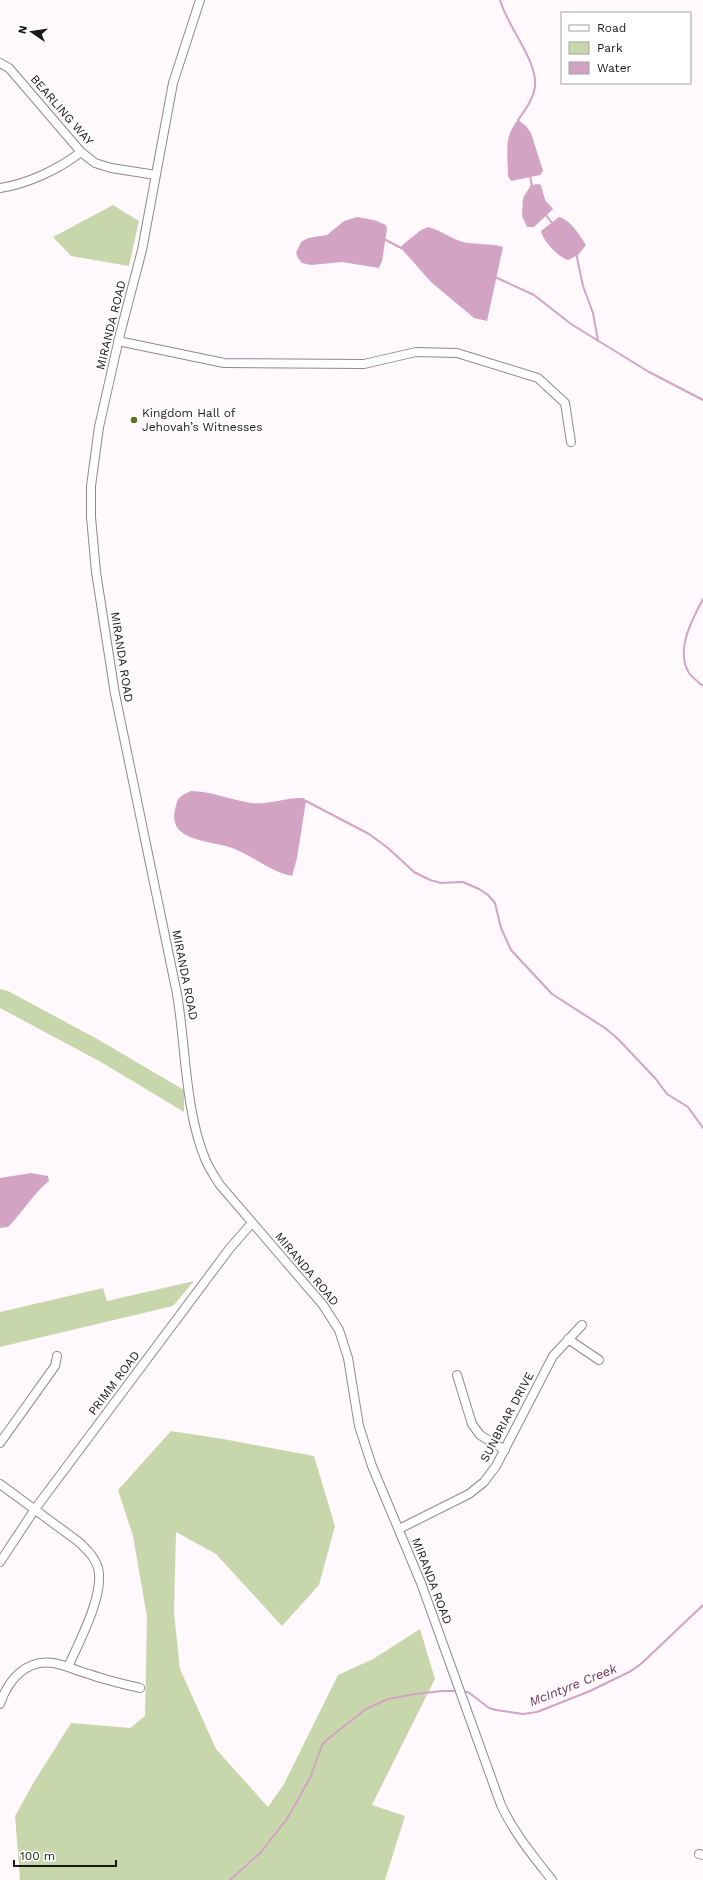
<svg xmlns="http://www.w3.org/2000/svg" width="703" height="1880" font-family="'Work Sans',sans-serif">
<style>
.green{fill:#c8d6ac}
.water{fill:#d3a3c3}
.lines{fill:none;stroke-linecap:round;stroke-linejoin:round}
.stream{stroke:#d3a3c3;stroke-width:2}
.street-casing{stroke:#8f898d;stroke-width:10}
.street{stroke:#fff;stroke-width:8}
.poi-dot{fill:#5e7221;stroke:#fff;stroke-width:1.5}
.labels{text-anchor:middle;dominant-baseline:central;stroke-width:3;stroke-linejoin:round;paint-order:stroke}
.street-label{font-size:12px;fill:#191718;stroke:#fff}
.poi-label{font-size:12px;fill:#191718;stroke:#fff;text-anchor:start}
.water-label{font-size:13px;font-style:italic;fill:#6b305b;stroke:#fff}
</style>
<rect width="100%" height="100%" fill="#fff8fc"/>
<path class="green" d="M113 205 139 221 129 266 71 256 53 237Z
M0 989 8 991 99 1040 184 1090V1112L101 1062 0 1008Z
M194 1281 173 1306 0 1347V1312L103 1288 107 1301Z
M171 1431 223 1439 314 1456 335 1526 319 1585 282 1626 216 1554 176 1532 174 1613 180 1669 216 1749 268 1807 284 1784 338 1675 373 1659 420 1629 435 1679 372 1805 405 1816 385 1880H19L20 1878 15 1816 34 1782 71 1723 130 1728 145 1716 147 1617 133 1536 118 1490Z"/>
<path class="water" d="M518 120 526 126 531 133 543 171 540 175 511 181 508 176C508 154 503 137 518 120Z
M538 184 541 185 545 200 553 209 534 227H527L522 216 523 198 531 185Z
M357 217 374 220 386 225 387 229 382 261 379 268 342 262 311 265 302 263 298 258 296 253 301 242 308 238 327 235 344 221Z
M559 217C571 220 580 236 586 245L578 255 568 260C558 257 543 241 541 231Z
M428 227C441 230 451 239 463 242 477 245 490 243 503 247L487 321 474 318 431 282 400 247 421 230Z
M191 791C212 791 230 800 251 803 269 805 286 797 304 798L306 801 297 858 292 876C272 872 255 858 237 850 217 840 167 844 175 810 178 797 178 797 191 791Z
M31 1173 48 1176 49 1181C33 1194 23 1212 8 1227L0 1228V1178Z"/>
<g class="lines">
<path class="stream" d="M500 0C507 26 538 61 535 87 533 100 525 110 518 120L519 122
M530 175 532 187
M545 214 552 223
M384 239 401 248
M576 253 583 286 593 313 598 341
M495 277 534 295 571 324 649 372 703 400
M703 599C692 620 675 650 689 673 693 678 698 682 703 686
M304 803 306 801 369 834 388 848 414 872 430 880 441 883 463 882 479 889 488 895 495 903 501 928 511 950 552 994 605 1028 618 1039 655 1078 667 1094 688 1107 703 1128
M463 1692H468L489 1708 496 1710 523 1714 537 1712 590 1691 631 1671 642 1663 703 1605
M230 1880 261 1852 287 1819 311 1776 322 1745 328 1739 366 1709 388 1699 415 1694 442 1691H457"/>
<g class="street-casing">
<path id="street" d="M200 0 173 83 142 250 120 334 99 427 91 486V517L96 572 115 694 177 994C186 1047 185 1113 206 1161 210 1170 215 1177 220 1185L323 1305 339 1330 348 1358 359 1426 372 1466 421 1583 501 1805C514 1833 533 1856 552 1880
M0 63 9 68 81 152 95 163 111 168 156 175
M0 188C28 184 59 169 81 152
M118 341 224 363 364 364 416 352 457 353 538 378 565 403 571 442
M568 1339 599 1360
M457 1375 472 1424 480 1435 505 1450
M0 1443 55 1366 57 1356
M0 1484 79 1542C86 1549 95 1557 98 1568 105 1594 79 1642 68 1667
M399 1529 469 1494 484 1482 496 1466 553 1356 582 1325
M0 1562 35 1509 230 1248 252 1223
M0 1704C8 1680 26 1659 53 1663 66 1665 77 1671 89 1674 105 1680 123 1684 140 1688
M699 1854 703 1855"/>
</g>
<use href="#street" class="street"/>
</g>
<circle class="poi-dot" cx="134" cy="420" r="4"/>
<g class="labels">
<g class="street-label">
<text transform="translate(62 110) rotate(49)">BEARLING WAY</text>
<text transform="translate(111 325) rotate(-76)">MIRANDA ROAD</text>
<text transform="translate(122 657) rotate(81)">MIRANDA ROAD</text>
<text transform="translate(185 975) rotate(79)">MIRANDA ROAD</text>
<text transform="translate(307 1269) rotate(50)">MIRANDA ROAD</text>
<text transform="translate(114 1383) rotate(-53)">PRIMM ROAD</text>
<text transform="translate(507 1417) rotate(-62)">SUNBRIAR DRIVE</text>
<text transform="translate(432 1581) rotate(69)">MIRANDA ROAD</text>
</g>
<g class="poi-label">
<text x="142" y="413">Kingdom Hall of<tspan x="142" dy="14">Jehovah’s Witnesses</tspan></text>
</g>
<g class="water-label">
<text transform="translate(573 1685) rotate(-22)">McIntyre Creek</text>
</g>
</g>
<rect x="561" y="12" width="130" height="72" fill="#ffffff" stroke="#a3a2a3"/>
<rect x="569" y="25" width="20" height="6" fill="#ffffff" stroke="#a3a2a3"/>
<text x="597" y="32" font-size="12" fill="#191718">Road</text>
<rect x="569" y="42" width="20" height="12" fill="#c8d6ac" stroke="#a3a2a3"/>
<text x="597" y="52" font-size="12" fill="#191718">Park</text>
<rect x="569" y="62" width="20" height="12" fill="#d3a3c3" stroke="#a3a2a3"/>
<text x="597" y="72" font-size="12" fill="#191718">Water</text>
<g transform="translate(32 32) rotate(283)" stroke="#ffffff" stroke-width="3" paint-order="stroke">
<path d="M0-3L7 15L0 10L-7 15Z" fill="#191718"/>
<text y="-6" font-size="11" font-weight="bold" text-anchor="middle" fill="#191718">N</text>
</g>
<path d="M14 1860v6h102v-6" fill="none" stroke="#191718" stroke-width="2"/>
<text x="20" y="1860" font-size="12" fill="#191718" stroke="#ffffff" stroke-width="3" paint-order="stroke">100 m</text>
</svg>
